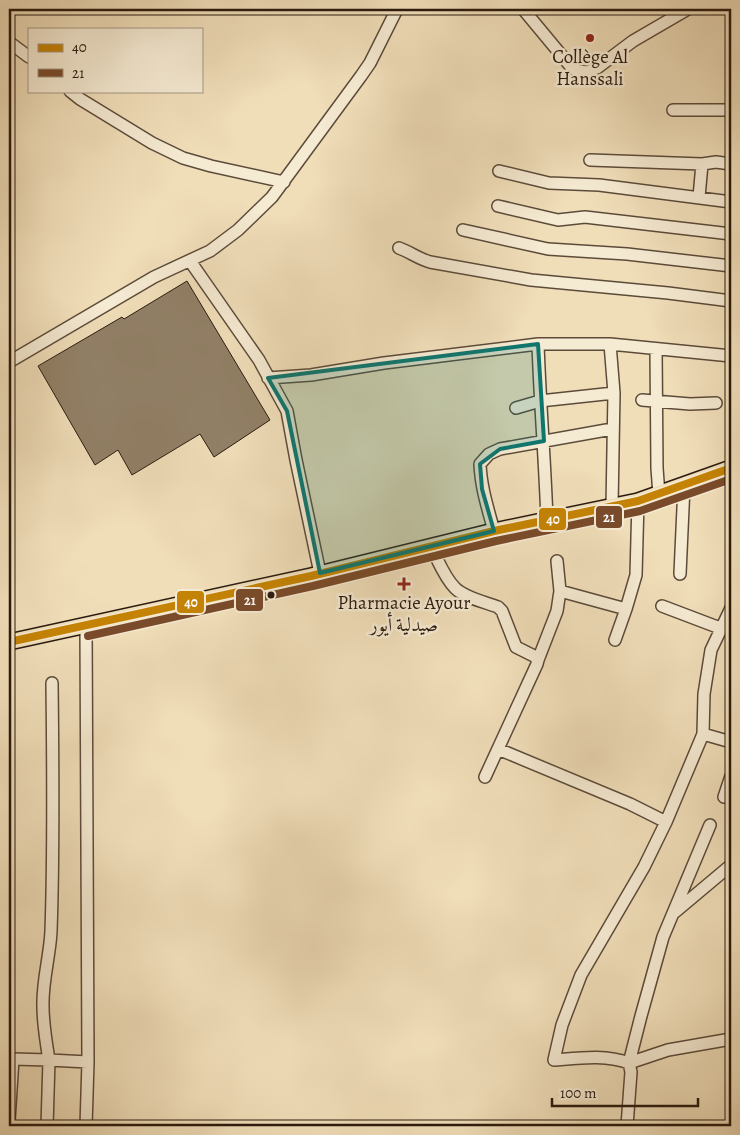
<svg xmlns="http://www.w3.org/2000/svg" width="740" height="1135" font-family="Alegreya,Amiri,serif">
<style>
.building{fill:#918067;stroke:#2a1a0f}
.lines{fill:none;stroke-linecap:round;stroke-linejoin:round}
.minor-casing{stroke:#5c4b3a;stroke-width:14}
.major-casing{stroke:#2a1a0f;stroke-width:18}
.minor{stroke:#f5ead2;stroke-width:11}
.major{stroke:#f0deb9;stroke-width:15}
.bus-1-casing{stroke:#f5ead2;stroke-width:11}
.bus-2-casing{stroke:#f5ead2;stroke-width:11}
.bus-1{stroke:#c48304;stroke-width:8}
.bus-2{stroke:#7a4b2a;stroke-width:8}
.marked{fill:#0f766e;fill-opacity:0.2;stroke:#0f766e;stroke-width:4;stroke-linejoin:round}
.poi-dot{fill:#8f2418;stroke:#f5ead2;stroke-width:2}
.bus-dot{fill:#2a1a0f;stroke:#f5ead2;stroke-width:2}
.labels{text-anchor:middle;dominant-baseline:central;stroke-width:5;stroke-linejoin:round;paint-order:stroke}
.poi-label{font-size:19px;fill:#2a1a0f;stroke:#f5ead2}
.line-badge{stroke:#f5ead2;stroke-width:2}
.badge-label{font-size:14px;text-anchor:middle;font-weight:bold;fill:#fff}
</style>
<rect width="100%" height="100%" fill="#f0deb9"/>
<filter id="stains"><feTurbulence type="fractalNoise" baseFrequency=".004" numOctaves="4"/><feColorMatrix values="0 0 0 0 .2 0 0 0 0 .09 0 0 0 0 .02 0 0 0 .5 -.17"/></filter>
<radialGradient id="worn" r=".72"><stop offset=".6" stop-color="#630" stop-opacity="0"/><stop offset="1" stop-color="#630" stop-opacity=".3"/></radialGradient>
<path class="building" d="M187 281 270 420 214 457 200 434 132 475 118 450 95 465 38 366 122 317 124 319Z"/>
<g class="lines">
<g class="minor-casing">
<path id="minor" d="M523 9 572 68 579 71 587 72 597 68 633 41 688 9
M9 42 29 57
M70 91 80 99 152 143 183 158 211 166 284 182
M673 110H731
M590 160 702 164 699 197
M702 164 716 162 731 164
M499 171 549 183 599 185 731 202
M498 206 558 220 585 217 731 234
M463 230 548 249 627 254 731 266
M399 248C410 252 419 259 430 262L531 280 668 293 731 301
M190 261 259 360 287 411 296 460 320 573
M538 344C540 403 545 462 547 521
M610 344 614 393 612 506
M656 349 657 468 659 495
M9 362 154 277 210 251 238 230 272 197 361 76 370 63 397 9
M268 378 311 375 384 363 538 344H610L731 356
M642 400 690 404 716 403
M516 408 540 401 614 393
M494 531C488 509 481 488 480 464L489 454 500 449 612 429
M431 547C438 560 444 577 455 588 465 598 485 602 498 607L502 611 516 647 534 656 538 660 537 664 485 777
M680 574 684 486
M560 591 626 609
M662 606 720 628
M86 626 88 1062 86 1126
M615 640 626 609 636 575 638 501
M538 660 557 611 560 591 557 561
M52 683C53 766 54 849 51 931 50 956 42 981 43 1007 43 1024 46 1042 49 1060L88 1062
M703 734 731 742
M498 749 630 804 666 822
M724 797 731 776
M675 912 731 865
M629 1063 641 1016 663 937 710 825
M629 1063 668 1050 731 1039
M9 1121 13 1059 49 1060 47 1126
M627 1126 631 1072 629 1063C605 1054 579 1058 554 1060L562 1025 581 975 644 867 666 822 703 734 704 694 711 650 731 608"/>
</g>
<g class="major-casing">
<path id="major" d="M9 642 311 576 494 531 638 501 731 468"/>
</g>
<use href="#minor" class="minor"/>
<use href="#major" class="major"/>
<g class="bus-1-casing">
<path id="bus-1" d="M9 642 311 576 494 531 638 501 731 468"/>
</g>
<g class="bus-2-casing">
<path id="bus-2" d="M88 636 313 586 496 541 640 511 731 479"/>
</g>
<use href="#bus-1" class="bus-1"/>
<use href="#bus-2" class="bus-2"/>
</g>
<path class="marked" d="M538 344 544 441 500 449 480 464 482 489 494 531 320 573 287 411 268 378Z"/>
<g class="poi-dot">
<circle cx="590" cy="38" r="5"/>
<path d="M401.5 576.5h5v5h5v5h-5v5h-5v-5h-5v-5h5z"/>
</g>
<circle class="bus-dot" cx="271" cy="595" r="4.5"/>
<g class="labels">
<g class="poi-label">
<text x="590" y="57">Collège Al<tspan x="590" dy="22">Hanssali</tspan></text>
<text x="404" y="603">Pharmacie Ayour<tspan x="404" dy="22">صيدلية أيور</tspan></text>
</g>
</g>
<g class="line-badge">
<rect x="595" y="505" width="28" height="24" rx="5" fill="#7a4b2a"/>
<rect x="538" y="507" width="29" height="24" rx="5" fill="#c48304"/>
<rect x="235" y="588" width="29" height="24" rx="5" fill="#7a4b2a"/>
<rect x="176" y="590" width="29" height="24" rx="5" fill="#c48304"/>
</g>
<g class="badge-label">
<text x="609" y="522">21</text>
<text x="553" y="524">40</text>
<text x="250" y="605">21</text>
<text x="191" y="607">40</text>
</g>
<rect width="740" height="1135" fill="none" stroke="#f0deb9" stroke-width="30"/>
<rect x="10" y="10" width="720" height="1115" fill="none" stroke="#2a1a0f" stroke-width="2.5"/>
<rect x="15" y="15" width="710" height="1105" fill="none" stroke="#2a1a0f"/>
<rect x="28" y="28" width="175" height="65" fill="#f5ead2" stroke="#a49784"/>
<rect x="38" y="44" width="25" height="8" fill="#c48304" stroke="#a49784"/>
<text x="72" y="52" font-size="15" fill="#2a1a0f">40</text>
<rect x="38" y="69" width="25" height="8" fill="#7a4b2a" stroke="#a49784"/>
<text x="72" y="78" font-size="15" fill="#2a1a0f">21</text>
<path d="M552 1098v8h146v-8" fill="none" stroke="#2a1a0f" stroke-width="2.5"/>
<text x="560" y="1098" font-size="15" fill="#2a1a0f" stroke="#f5ead2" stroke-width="4" paint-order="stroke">100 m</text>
<rect width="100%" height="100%" filter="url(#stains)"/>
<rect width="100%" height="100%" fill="url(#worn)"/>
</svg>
